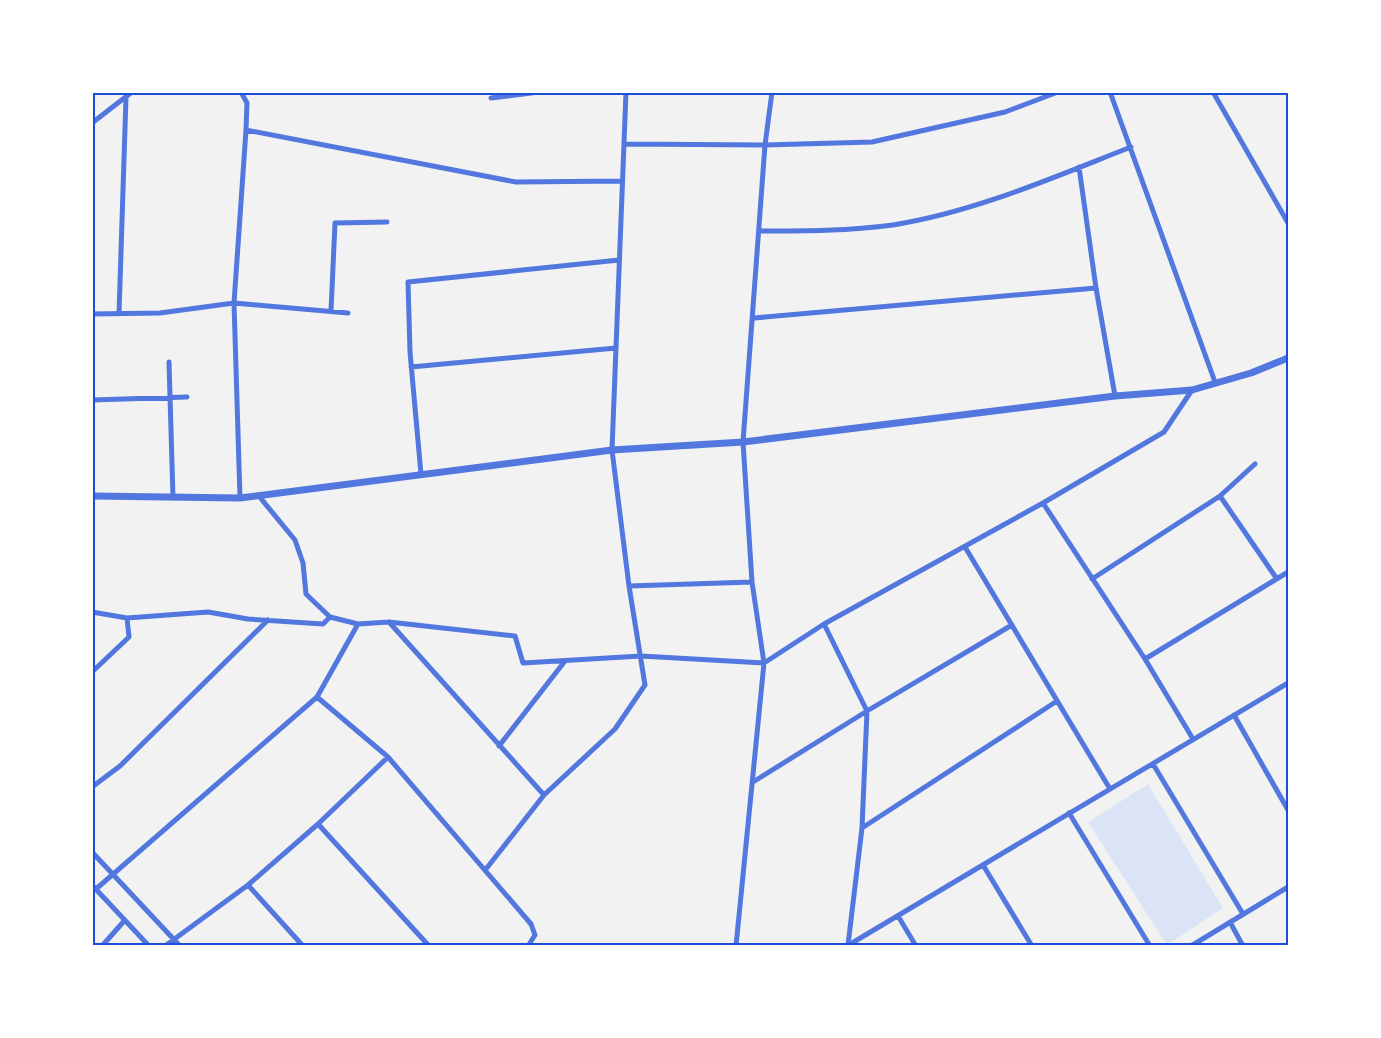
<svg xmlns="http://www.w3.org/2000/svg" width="1381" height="1038" font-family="'Asap Condensed',sans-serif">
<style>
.green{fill:#dbe4f7}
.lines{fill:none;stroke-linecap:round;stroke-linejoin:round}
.minor{stroke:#5277de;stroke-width:5}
.tertiary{stroke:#5277de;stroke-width:7}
.neatline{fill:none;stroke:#1d4ed8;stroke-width:2}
</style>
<rect width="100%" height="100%" fill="#f2f2f2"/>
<path class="green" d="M1148 784 1223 908 1167 945 1088 822Z"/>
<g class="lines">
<path class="minor" d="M626 92 612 450 629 586 752 582
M1110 92 1215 382
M1213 92 1288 223
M491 98 539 92
M92 123 132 92
M246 130 516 182 622 181
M624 144 765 145 872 142 1005 112 1058 92
M1079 167 1096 288 1115 396
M760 231C804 231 849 231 893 225 975 212 1054 177 1131 147
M331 311 335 223 387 222
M92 314 160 313 234 303 348 313
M119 314 126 97
M754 318 1096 288
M169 362 173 498
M411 367 616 348
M92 400 187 397
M421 474 410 352 408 282 619 260
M258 495 295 540 303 563 306 594 330 617 358 624
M1220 496 1277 579
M240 498 234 303 246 130 247 103 241 92
M1043 503 1145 659 1193 739
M965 547 1110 789
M1092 579 1220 496 1255 464
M92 612 127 618 208 612 248 619 323 624 330 617
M389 622 544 795 486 869
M824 624 867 711 862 828 848 945
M1145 659 1288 572
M92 672 129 637 127 618
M317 697 388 757 531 924 535 935 528 946
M1234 715 1288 810
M499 746 565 661
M1153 764 1243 914
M753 782 867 711 1012 625
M92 787 120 766 268 620
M544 795 615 729 645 685 629 586
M1069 813 1150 946
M318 824 429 946
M862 828 1057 701
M92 852 180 946
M983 865 1032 946
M92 885 149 946
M248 885 303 946
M96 889 317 697 358 624 389 622 515 636 523 663 641 656 764 663 824 624 1043 503 1164 432 1192 390
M898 916 916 946
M1230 922 1243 946
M102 946 125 920
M165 946 248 885 318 824 388 757
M736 946 764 663 752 582 743 442 765 145 772 92
M847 946 1288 683
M1191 946 1288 887"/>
<path class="tertiary" d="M92 496 240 498 612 450 743 442 1115 396 1192 390 1251 373 1288 358"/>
</g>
<rect width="1381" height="1038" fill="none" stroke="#ffffff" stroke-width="188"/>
<rect x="94" y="94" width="1193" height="850" class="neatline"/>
</svg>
